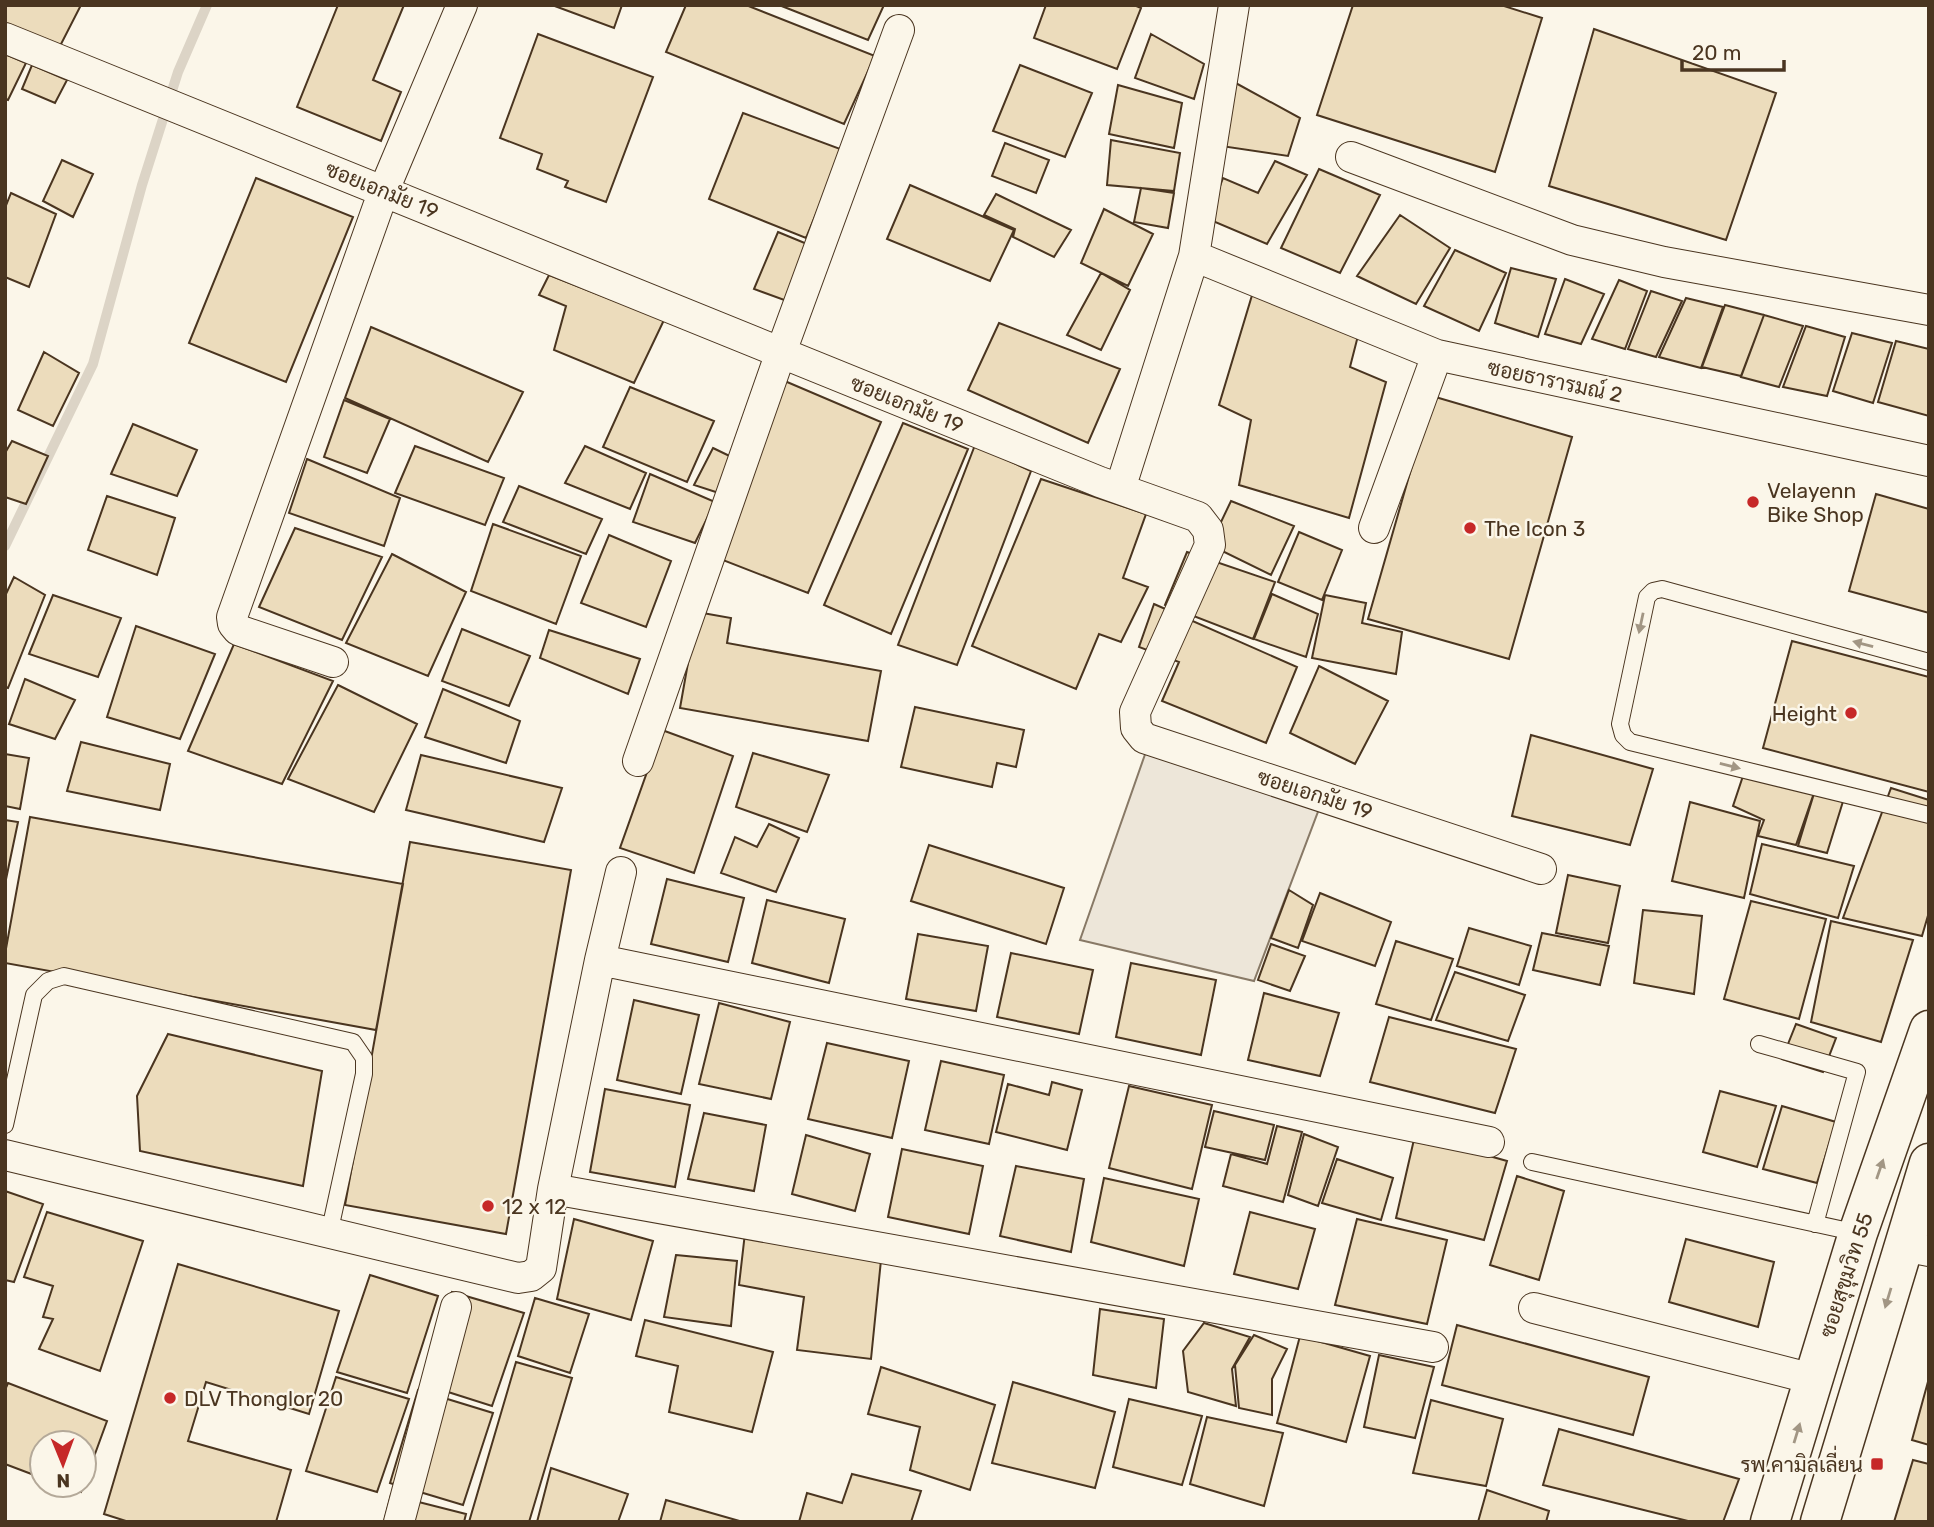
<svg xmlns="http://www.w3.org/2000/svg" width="1934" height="1527" font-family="Rubik,Sarabun,sans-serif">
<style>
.green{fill:#ede6d9;stroke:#887966;stroke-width:2}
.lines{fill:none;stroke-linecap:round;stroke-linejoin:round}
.stream{stroke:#dcd4c6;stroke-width:10}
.building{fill:#ecdcbc;stroke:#4a3520;stroke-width:2}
.lane-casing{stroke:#4a3520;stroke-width:18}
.street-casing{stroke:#4a3520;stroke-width:32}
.secondary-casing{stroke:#4a3520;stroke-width:41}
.lane{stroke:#fbf6e9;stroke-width:16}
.street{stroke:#fbf6e9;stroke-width:30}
.secondary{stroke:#fbf6e9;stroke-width:38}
.oneway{fill:#a29684}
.poi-dot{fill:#c62828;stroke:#fbf6e9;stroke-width:2.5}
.labels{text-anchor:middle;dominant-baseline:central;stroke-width:5;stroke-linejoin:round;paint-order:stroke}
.street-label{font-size:21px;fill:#4a3520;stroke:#fbf6e9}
.poi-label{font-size:21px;fill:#4a3520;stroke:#fbf6e9;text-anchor:start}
</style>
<rect width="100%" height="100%" fill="#fbf6e9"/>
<path class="green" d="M1149 743 1322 801 1254 981 1080 940Z"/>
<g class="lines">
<path class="stream" d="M5 546 93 364 142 185 178 72 207 5"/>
</g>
<path class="building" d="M5 5H81L58 50 5 28Z
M338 5H404L373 80 401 92 381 141 297 107Z
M552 5H622L614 28Z
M686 5H746L875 56 844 124 666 52Z
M779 5H884L868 40Z
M1046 5H1134L1141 8 1117 69 1034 38Z
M1353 5H1501L1542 18 1495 172 1317 115Z
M1594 29 1776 93 1726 240 1549 186Z
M538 34 653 77 606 202 565 187 568 181 537 169 542 154 500 138Z
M1151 34 1204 64 1194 99 1135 78Z
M5 54 26 63 8 100 5 99Z
M32 65 67 80 55 103 22 89Z
M1020 65 1092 93 1065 157 993 131Z
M1232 81 1300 118 1288 156 1221 146Z
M1118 85 1182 103 1174 148 1109 134Z
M743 113 843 150 806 238 709 199Z
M1111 140 1180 153 1174 191 1107 185Z
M1005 143 1049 160 1036 193 992 176Z
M62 160 93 174 73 217 43 201Z
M1275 161 1307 175 1267 244 1208 219 1223 178 1258 193Z
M1319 169 1380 195 1340 273 1281 248Z
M256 178 353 217 286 382 189 343Z
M910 185 1014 230 990 281 887 239Z
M1141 188 1174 193 1168 228 1134 222Z
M11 193 56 214 29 287 5 277V208Z
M996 194 1071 230 1054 257 1013 237 1015 229 984 215Z
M1104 209 1153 234 1128 286 1081 263Z
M1400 215 1450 248 1416 304 1357 276Z
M778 232 812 246 787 301 754 289Z
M1455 250 1506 273 1479 331 1424 306Z
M1511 268 1556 279 1538 337 1495 323Z
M1101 273 1130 290 1101 350 1067 335Z
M549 275 664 320 634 383 554 350 566 306 539 295Z
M1565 279 1604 294 1581 344 1545 334Z
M1619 280 1647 291 1625 349 1592 339Z
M1651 291 1682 301 1656 357 1628 349Z
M1253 292 1361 324 1350 367 1386 382 1349 518 1239 485 1251 420 1219 405Z
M1686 298 1723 307 1701 368 1659 357Z
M1725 305 1764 315 1741 376 1702 367Z
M1764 315 1803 326 1779 387 1741 377Z
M999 323 1120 369 1088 443 968 390Z
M1806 326 1845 337 1827 396 1783 387Z
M371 327 523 392 488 462 345 398Z
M1852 333 1892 343 1873 403 1833 391Z
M1896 341 1929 349V416L1878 402Z
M44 352 79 373 53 426 18 410Z
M773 376 881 422 808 593 715 557Z
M630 387 714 421 687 482 603 447Z
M1432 396 1572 437 1509 659 1368 619Z
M344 400 390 419 367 473 324 457Z
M903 423 968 449 891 634 824 605Z
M133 424 197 450 177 496 111 474Z
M12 441 48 456 26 504 5 497V453Z
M975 445 1031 471 957 665 898 645Z
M415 446 504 478 485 525 395 493Z
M585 446 646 473 630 509 565 483Z
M713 448 742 462 722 494 694 485Z
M307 459 400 498 384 546 289 513Z
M650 474 715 502 695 543 633 522Z
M1041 479 1146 514 1123 578 1148 587 1121 642 1099 634 1076 689 972 646Z
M519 486 602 519 586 554 503 522Z
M1876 494 1929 509V613L1849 591Z
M107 496 175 518 157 575 88 550Z
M1231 501 1294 526 1271 575 1210 545Z
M493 524 581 556 556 624 471 591Z
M295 528 382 557 342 640 259 607Z
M1299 532 1342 550 1322 600 1278 582Z
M609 535 671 561 646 627 581 603Z
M1187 552 1275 582 1253 639 1165 605Z
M392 554 466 592 428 676 346 643Z
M14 577 45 595 8 688 5 687V596Z
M1272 594 1318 614 1306 657 1254 639Z
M53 595 121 618 98 677 29 654Z
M1325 595 1366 603 1362 623 1402 632 1396 674 1312 658Z
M1154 604 1297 667 1266 743 1162 701 1179 662 1139 647Z
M697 612 731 618 727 643 881 671 868 741 680 708Z
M136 626 215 654 180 739 107 717Z
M462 629 530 656 509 706 442 681Z
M549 630 640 659 628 694 540 658Z
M1792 641 1929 677V792L1763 748Z
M234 644 333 681 282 784 188 751Z
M1319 666 1388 701 1355 764 1290 733Z
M25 679 75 700 55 739 9 724Z
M338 685 417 724 374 812 288 779Z
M443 689 520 721 506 763 425 737Z
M915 707 1024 730 1016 767 997 763 992 787 901 767Z
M662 730 733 756 694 873 620 848Z
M1531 735 1653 769 1630 845 1512 816Z
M81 742 170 764 160 810 67 791Z
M753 753 829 775 807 832 736 807Z
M5 754 29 758 20 809 5 806Z
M421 755 562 788 544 842 406 810Z
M1745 770 1816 787 1796 845 1758 836 1764 820 1733 806Z
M1816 787 1845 795 1827 853 1798 846Z
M1891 788 1929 800V912L1922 936 1843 918Z
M1690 802 1760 821 1744 898 1672 881Z
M30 817 403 884 376 1030 5 963V954Z
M5 820 18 822 5 884Z
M769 824 799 838 776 892 721 873 735 837 757 847Z
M410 842 571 870 506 1234 345 1205Z
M1762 844 1854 866 1838 918 1750 894Z
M929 845 1064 888 1046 944 911 901Z
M1568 875 1620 886 1608 943 1556 933Z
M667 879 744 898 728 962 651 944Z
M1289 890 1313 905 1298 948 1271 938Z
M1320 893 1391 922 1375 966 1302 941Z
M767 900 845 919 829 983 752 963Z
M1751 901 1826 919 1799 1019 1724 999Z
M1643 910 1702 916 1694 994 1634 983Z
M1831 921 1913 940 1881 1042 1811 1022Z
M1469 928 1531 946 1519 985 1457 966Z
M1542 933 1609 946 1600 985 1533 970Z
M918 934 988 946 976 1011 906 999Z
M1396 941 1453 959 1431 1020 1376 1004Z
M1271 944 1305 956 1290 991 1258 980Z
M1011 953 1093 970 1079 1034 997 1017Z
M1131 963 1216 980 1201 1055 1116 1037Z
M1455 972 1525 995 1508 1041 1436 1020Z
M1264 993 1339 1013 1320 1076 1248 1060Z
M634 1000 699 1015 681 1094 617 1080Z
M719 1003 790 1022 771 1099 699 1084Z
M1389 1017 1516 1049 1495 1113 1370 1082Z
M1796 1024 1836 1038 1823 1072 1782 1059Z
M168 1034 322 1071 303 1186 140 1151 137 1096Z
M827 1043 909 1061 892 1138 808 1119Z
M941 1061 1004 1075 989 1144 925 1130Z
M1052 1082 1082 1090 1067 1150 996 1132 1008 1084 1049 1095Z
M1129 1086 1212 1105 1192 1189 1109 1168Z
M605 1089 690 1105 675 1187 590 1172Z
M1720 1091 1776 1106 1757 1167 1703 1152Z
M1782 1106 1836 1122 1817 1183 1763 1169Z
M1214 1111 1274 1125 1265 1160 1205 1147Z
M704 1113 766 1125 754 1191 688 1179Z
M1277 1126 1302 1132 1283 1202 1223 1186 1231 1154 1267 1164Z
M1304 1134 1338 1147 1318 1206 1288 1195Z
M806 1135 870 1154 855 1211 792 1194Z
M1415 1135 1507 1161 1484 1240 1396 1218Z
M902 1149 983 1166 969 1234 888 1217Z
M1337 1159 1393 1178 1381 1220 1322 1203Z
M1016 1166 1084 1179 1071 1252 1000 1236Z
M1517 1176 1564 1191 1539 1280 1490 1265Z
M1104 1178 1199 1199 1184 1266 1091 1242Z
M5 1191 43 1204 14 1282 5 1280Z
M47 1212 143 1241 100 1371 39 1349 53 1319 43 1317 53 1286 24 1277Z
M1250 1212 1315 1229 1298 1289 1234 1274Z
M574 1219 653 1241 631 1320 557 1299Z
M1357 1219 1447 1240 1427 1324 1335 1305Z
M745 1233 881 1260 871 1359 797 1350 804 1297 739 1285Z
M1686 1239 1774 1262 1758 1327 1669 1302Z
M676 1255 737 1261 731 1326 664 1317Z
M178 1264 339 1311 309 1414 206 1382 188 1441 291 1470 276 1522H129L104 1514Z
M370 1275 438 1296 407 1393 337 1372Z
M452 1292 524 1313 492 1406 423 1384Z
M535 1298 589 1314 570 1373 518 1356Z
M1100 1309 1164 1319 1156 1388 1093 1375Z
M645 1320 773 1352 752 1432 669 1412 678 1366 636 1356Z
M1204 1323 1250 1337 1232 1369 1236 1406 1188 1392 1183 1351Z
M1457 1325 1649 1377 1633 1435 1442 1385Z
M1254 1335 1287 1349 1272 1379V1415L1239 1408 1235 1365Z
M1300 1336 1370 1356 1346 1442 1277 1423Z
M1379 1355 1434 1367 1415 1438 1364 1427Z
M516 1362 572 1378 529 1522H469Z
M881 1367 995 1405 970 1490 910 1470 920 1427 868 1414Z
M336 1377 409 1399 377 1492 306 1471Z
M1929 1378V1445L1912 1440Z
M1013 1382 1115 1412 1095 1488 992 1463Z
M8 1383 107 1421 84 1484V1443H42V1478L5 1464V1390Z
M418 1390 493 1413 463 1505 390 1483Z
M1129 1399 1202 1416 1182 1485 1113 1467Z
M1431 1400 1503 1419 1486 1486 1413 1473Z
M1207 1417 1283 1433 1264 1506 1190 1484Z
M1559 1429 1739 1479 1723 1522H1692L1543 1485Z
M1913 1460 1929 1464V1522H1894Z
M551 1468 628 1494 618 1522H537Z
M852 1474 921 1491 911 1522H799L807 1493 842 1503Z
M61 1485H83L81 1492Z
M1487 1490 1549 1511 1546 1522H1478Z
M391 1495 466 1514 464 1522H384Z
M666 1500 743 1522H660Z"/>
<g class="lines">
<g class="lane-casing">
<path id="lane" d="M1929 662 1662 589 1653 591 1647 597 1620 724 1623 735 1630 742 1929 815
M1759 1044 1857 1072 1815 1224
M5 1125 34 995 48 981 64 976 353 1042 364 1058V1074L329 1234
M1532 1162 1858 1233"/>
</g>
<g class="street-casing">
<path id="street" d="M5 38 1100 482 1198 517 1208 530 1210 545 1135 712 1136 728 1144 738 1541 869
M1351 157 1572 240 1664 262 1929 310
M1194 256 1437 355 1929 461
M1120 489 1194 256 1234 5
M1374 528 1437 355
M333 662 238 630 233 624 232 617 384 190 462 5
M638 761 781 352 899 30
M600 960 621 872
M5 1155 518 1278 531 1276 541 1268 553 1189 600 960 1489 1142
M553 1189 1433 1347
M1903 1246 1929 1251
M1534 1308 1813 1379
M399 1522 456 1307"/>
</g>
<g class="secondary-casing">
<path id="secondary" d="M1770 1522 1858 1233 1929 1030
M1820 1522 1929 1163"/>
</g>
<use href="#lane" class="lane"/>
<use href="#street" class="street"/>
<use href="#secondary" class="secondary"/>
</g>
<defs><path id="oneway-solid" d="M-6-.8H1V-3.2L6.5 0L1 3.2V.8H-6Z" transform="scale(1.75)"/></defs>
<g class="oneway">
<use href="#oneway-solid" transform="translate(1641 623) rotate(102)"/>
<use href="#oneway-solid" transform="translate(1863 644) rotate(-165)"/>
<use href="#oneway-solid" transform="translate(1730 766) rotate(14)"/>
<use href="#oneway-solid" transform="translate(1880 1169) rotate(-71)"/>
<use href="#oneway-solid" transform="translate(1888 1298) rotate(107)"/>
<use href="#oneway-solid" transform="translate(1797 1433) rotate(-73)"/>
</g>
<g class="poi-dot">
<circle cx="1753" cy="502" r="7"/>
<circle cx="1470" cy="528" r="7"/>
<circle cx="1851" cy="713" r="7"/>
<circle cx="488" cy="1206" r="7"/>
<circle cx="170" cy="1398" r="7"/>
<rect x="1870" y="1457" width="14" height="14" rx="3.5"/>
</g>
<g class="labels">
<g class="street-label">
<text transform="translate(382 190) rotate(22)">ซอยเอกมัย 19</text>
<text transform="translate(1555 381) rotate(12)">ซอยธารารมณ์ 2</text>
<text transform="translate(907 404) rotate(22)">ซอยเอกมัย 19</text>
<text transform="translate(1315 794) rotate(18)">ซอยเอกมัย 19</text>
<text transform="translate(1846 1275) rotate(-72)">ซอยสุขุมวิท 55</text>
</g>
<g class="poi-label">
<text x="1767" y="490">Velayenn<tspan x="1767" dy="24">Bike Shop</tspan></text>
<text x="1484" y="528">The Icon 3</text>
<text x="1837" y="713" text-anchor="end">Height</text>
<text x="502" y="1206">12 x 12</text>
<text x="184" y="1398">DLV Thonglor 20</text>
<text x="1863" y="1464" text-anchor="end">รพ.คามิลเลี่ยน</text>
</g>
</g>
<rect width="1934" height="1527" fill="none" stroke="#4a3520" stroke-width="14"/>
<g transform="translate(63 1464) rotate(179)"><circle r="33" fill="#fbf6e9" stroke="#b4a999" stroke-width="2"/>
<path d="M0-5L12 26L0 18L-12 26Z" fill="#c62828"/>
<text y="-10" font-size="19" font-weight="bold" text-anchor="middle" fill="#4a3520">N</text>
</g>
<path d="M1682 60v10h102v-10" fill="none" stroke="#4a3520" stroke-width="3.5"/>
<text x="1692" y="60" font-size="21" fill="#4a3520" stroke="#fbf6e9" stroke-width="5" paint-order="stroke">20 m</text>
</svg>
